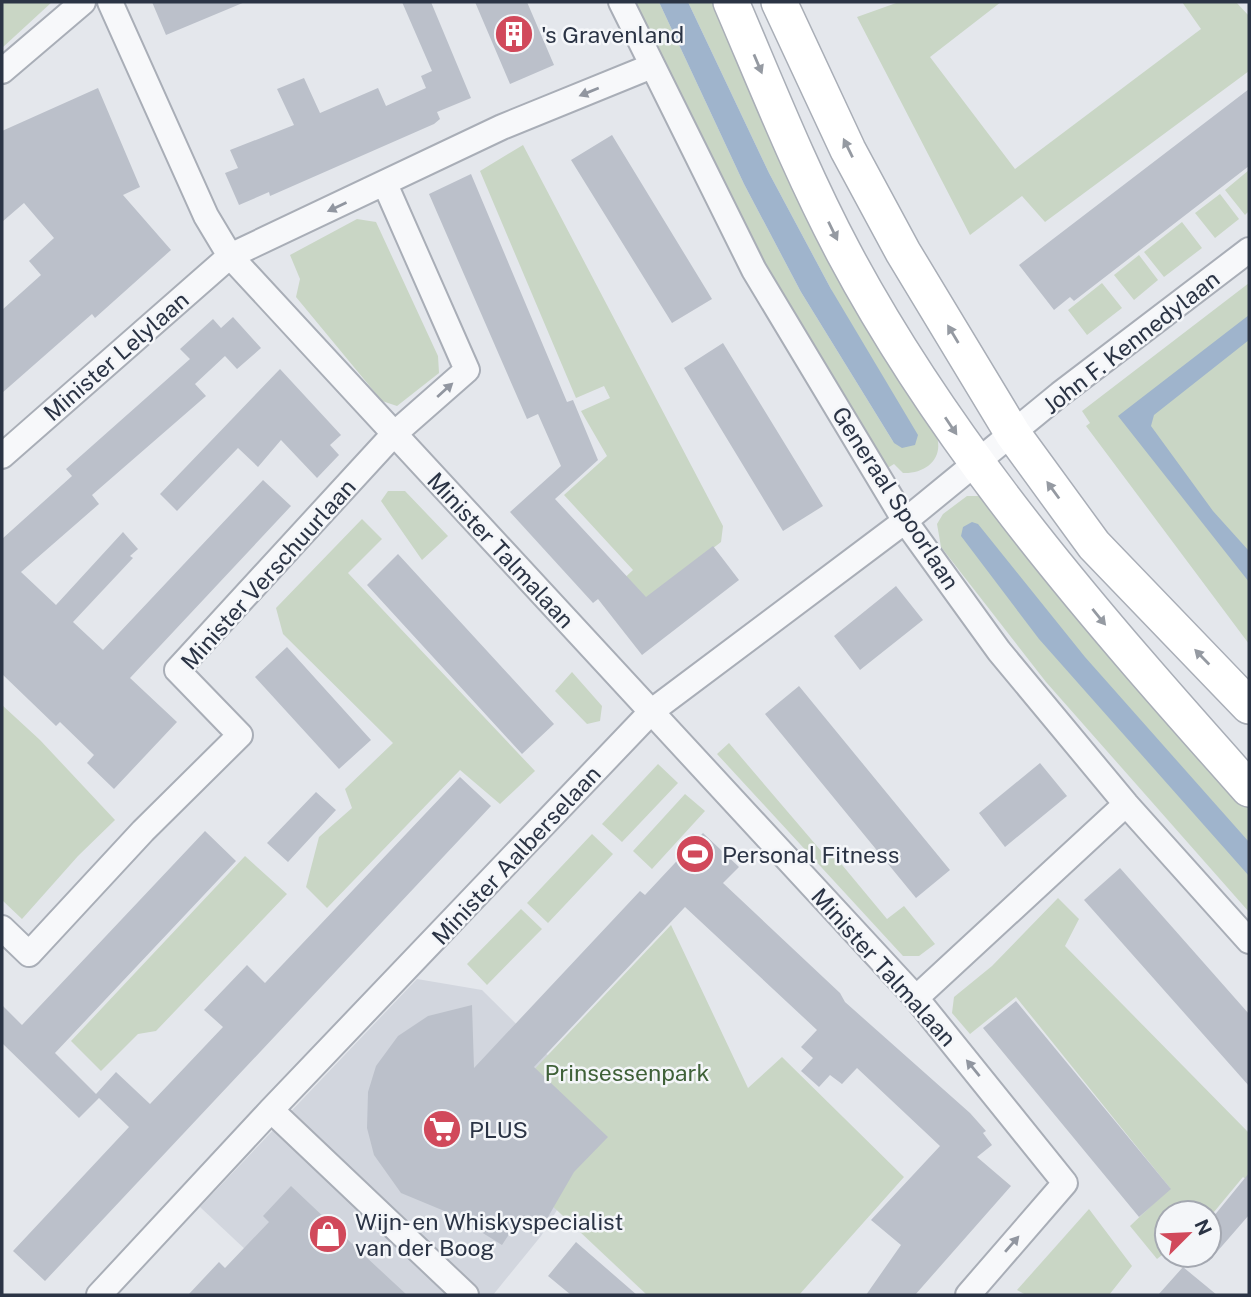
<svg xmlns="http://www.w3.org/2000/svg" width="1251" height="1297" font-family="'Public Sans',sans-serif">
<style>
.built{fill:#d2d6de}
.green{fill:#c9d6c5}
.water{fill:#9fb4cc}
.building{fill:#bbc0ca}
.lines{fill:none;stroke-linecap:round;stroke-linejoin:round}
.street-casing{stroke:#a9aeb7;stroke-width:28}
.secondary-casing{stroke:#a9aeb7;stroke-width:38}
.street{stroke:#f7f8fa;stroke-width:24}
.secondary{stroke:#fff;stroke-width:35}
.oneway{fill:#959aa2}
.oneway2{fill:#9196a0}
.labels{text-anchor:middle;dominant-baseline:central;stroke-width:5;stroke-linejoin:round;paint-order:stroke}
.poi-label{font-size:23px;fill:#2b3445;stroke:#f4f6f9;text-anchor:start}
.street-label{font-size:23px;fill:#2b3445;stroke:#f4f6f9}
.park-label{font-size:23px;fill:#3f6138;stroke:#f4f6f9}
</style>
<rect width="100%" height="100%" fill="#e4e7ec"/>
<path class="built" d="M417 979 482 990 609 1116 597 1145 541 1236 493 1295H294L200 1207Z"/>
<path class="green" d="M2 2H52L2 48Z
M635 2H659L744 184 801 292 894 443 831 289 769 173 688 2H718L936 434C945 458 926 474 903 473L894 464 886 469 781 299 727 195Z
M899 2H1001L930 57 1015 169 1201 29 1182 2H1236L1249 16V71L1045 222 1022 196 970 235 857 17Z
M523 145 723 526 721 542 636 608 616 586 633 570 564 495 607 456 581 411 610 398 604 386 576 398 480 171Z
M1249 170V211L1245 215 1225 190Z
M1220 194 1239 219 1215 238 1195 213Z
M357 219 376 222 438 356 439 373 397 406 382 401 296 297 300 279 290 255Z
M1182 222 1202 248 1164 277 1144 252Z
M1139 255 1158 280 1134 300 1114 275Z
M1102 283 1122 308 1087 335 1068 310Z
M1249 283V644L1086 426 1090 423 1082 411Z
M388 491H405L448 536 422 560 381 501Z
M967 496H980L1249 803V912L1046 682 941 547 937 524 943 514Z
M362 519 382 539 348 573 535 771 500 804 460 770 327 908 306 887 319 837 352 808 345 789 393 743 283 634 276 608Z
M572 672 602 706 600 721 587 724 555 691Z
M2 705 40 740 115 820 78 856 22 919 2 900Z
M729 743 822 852 828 848 887 919 904 906 935 944 919 956H903L717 754Z
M658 764 678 783 622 842 602 824Z
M685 794 705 811 652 869 633 851Z
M592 834 613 854 548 923 527 903Z
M245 856 287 894 156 1031 138 1034 101 1071 71 1041Z
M1058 898 1079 919 1065 946 1249 1133V1182L1243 1177 1209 1218V1213H1167V1251L1157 1259 1130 1226 1170 1188 1016 997 970 1034 952 1013 954 997 992 966Z
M521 909 542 929 487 985 467 964Z
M671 925 748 1088 782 1057 904 1177 799 1295H647L545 1199 530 1074Z
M1089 1209 1132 1266 1109 1295H1026L1017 1290Z"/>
<path class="water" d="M659 2H688L769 173 831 289 918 435 915 445 902 448 894 443 801 292 744 184Z
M1249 315V340L1154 415 1151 426 1213 511 1249 551V582L1118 416Z
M972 522 978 524 1085 657 1249 842V876L1039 639 961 536 963 527Z"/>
<path class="building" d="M152 2H245L166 35Z
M402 2H431L471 98 437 112 440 119 434 124 270 196 269 192 239 205 225 173 238 168 230 150 294 125 277 89 304 78 320 113 378 88 386 106 426 88 421 76 432 71Z
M475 2H527L554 65 510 84Z
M98 88 140 187 123 195 171 250 95 318 92 314 2 393V310L41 275 29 261 54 238 24 203 2 222V131Z
M1249 89V166L1074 301 1070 297 1054 310 1019 265Z
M612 135 712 299 672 323 571 160Z
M471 174 567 402 573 400 598 460 555 499 646 597 713 546 739 580 642 655 598 599 593 603 510 512 561 466 538 414 527 419 429 194Z
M233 317 261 348 237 369 225 356 195 384 206 396 92 495 99 504 21 572 56 605 123 532 138 549 130 556 133 558 73 622 103 650 263 480 291 506 130 678 177 722 114 789 87 763 94 755 60 722 56 726 2 674V539L72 476 66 469 190 359 180 349 213 319 221 328Z
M723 343 823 506 783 531 684 368Z
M280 369 341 435 330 445 339 455 317 478 281 440 258 467 238 448 177 511 160 494Z
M398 554 554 724 522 754 367 585Z
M896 586 923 620 860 670 834 636Z
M287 647 371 740 339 769 255 677Z
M799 686 950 870 916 898 765 714Z
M1040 763 1067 796 1005 847 979 813Z
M460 777 491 806 45 1281 13 1251 129 1127 99 1098 79 1118 2 1043V1005L22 1025 205 831 236 861 55 1053 96 1094 116 1072 150 1104 223 1027 204 1010 247 965 265 983Z
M316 792 336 810 288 862 267 843Z
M703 833 739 867 723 883 840 993 845 1002 970 1113 986 1131 983 1133 992 1145 977 1157 1011 1186 915 1295H866L901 1245 871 1220 940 1146 857 1068 842 1084 830 1075 819 1087 801 1071 813 1058 801 1047 817 1030 685 907 534 1067 608 1137 574 1172 537 1236 515 1225 502 1245 454 1215 401 1193 374 1155 367 1128 368 1092 376 1066 398 1036 428 1016 472 1005 474 1068 640 891 645 895Z
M1120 868 1249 1014V1086L1084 900Z
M1016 1001 1171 1189 1139 1217 983 1028Z
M1249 1173V1215L1209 1261V1222Z
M291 1186 365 1256 407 1295H188L219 1262 225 1268 269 1222 263 1216Z
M576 1242 637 1295H571L548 1276Z
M1183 1267 1217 1295H1158Z"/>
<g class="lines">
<g class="street-casing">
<path id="street" d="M110 2 206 216 230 256 916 998 1065 1183 968 1295
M621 2 754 270 905 521 999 651 1126 804 1249 941
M2 71 83 2
M2 456 230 256 502 127 652 66
M2 928 29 954 143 831 240 735 177 670 393 435 467 370 385 184
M916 998 1126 804
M271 1110 466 1295
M99 1295 271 1110 652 711 905 521 1060 394 1249 250"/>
</g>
<g class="secondary-casing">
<path id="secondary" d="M731 2C767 86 801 172 844 253 950 452 1100 622 1249 789
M779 2 848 150 903 252 1013 434 1094 545 1249 706"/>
</g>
<use href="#street" class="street"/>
<use href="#secondary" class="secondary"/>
</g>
<defs><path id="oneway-solid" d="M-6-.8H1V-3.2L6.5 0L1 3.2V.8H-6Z" transform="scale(1.75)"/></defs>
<g class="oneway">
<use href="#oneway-solid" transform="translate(758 64) rotate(67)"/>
<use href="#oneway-solid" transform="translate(848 148) rotate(-116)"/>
<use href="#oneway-solid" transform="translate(833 231) rotate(64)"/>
<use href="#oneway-solid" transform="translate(953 334) rotate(-121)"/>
<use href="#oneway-solid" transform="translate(951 426) rotate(56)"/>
<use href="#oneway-solid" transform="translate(1053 490) rotate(-126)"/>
<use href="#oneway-solid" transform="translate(1099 617) rotate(51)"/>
<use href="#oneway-solid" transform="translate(1202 657) rotate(-134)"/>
</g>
<g class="oneway2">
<use href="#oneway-solid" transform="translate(589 92) rotate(158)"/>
<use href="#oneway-solid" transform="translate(337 207) rotate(155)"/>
<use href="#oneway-solid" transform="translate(445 390) rotate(-42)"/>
<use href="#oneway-solid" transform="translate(973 1068) rotate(-129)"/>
<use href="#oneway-solid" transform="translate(1012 1244) rotate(-49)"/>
</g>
<defs>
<g id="building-disc" transform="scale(2.0125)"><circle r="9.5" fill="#d1495b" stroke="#f4f6f9"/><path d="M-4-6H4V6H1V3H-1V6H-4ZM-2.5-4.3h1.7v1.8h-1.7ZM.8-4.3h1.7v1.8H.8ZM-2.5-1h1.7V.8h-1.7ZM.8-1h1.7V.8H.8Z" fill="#fff"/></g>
<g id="stadium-disc" transform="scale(2.0125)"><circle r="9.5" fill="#d1495b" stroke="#f4f6f9"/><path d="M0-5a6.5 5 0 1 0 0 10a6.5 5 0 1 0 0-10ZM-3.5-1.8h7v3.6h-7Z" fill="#fff"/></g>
<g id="supermarket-disc" transform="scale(2.0125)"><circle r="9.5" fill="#d1495b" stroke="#f4f6f9"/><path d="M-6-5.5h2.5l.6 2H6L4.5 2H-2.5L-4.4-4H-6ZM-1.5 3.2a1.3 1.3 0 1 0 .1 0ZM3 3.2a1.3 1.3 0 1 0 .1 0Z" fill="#fff"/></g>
<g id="shop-disc" transform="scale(2.0125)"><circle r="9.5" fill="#d1495b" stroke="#f4f6f9"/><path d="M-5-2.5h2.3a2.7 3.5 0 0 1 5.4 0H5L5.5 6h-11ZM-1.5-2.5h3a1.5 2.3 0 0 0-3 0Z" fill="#fff"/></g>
</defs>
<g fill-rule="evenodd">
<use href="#building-disc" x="514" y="34"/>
<use href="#stadium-disc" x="695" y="854"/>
<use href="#supermarket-disc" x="442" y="1129"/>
<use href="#shop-disc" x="328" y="1234"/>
</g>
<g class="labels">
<g class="poi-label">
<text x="541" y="34">'s Gravenland</text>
<text x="722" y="854">Personal Fitness</text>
<text x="469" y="1129">PLUS</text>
<text x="355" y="1221">Wijn- en Whiskyspecialist<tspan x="355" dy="26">van der Boog</tspan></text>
</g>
<g class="street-label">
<text transform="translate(1131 342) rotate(-38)">John F. Kennedylaan</text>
<text transform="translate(116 356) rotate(-41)">Minister Lelylaan</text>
<text transform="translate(896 498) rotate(57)">Generaal Spoorlaan</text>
<text transform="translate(501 550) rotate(47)">Minister Talmalaan</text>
<text transform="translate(268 574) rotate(-48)">Minister Verschuurlaan</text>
<text transform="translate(516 855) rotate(-47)">Minister Aalberselaan</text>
<text transform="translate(884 967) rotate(48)">Minister Talmalaan</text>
</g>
<g class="park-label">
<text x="627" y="1072">Prinsessenpark</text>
</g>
</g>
<rect width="1251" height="1297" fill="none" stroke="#2b3445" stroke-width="7"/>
<g transform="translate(1188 1234) rotate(66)"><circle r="33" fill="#f4f6f9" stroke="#a4a8b1" stroke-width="2"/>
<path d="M0-5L12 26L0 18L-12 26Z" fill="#d1495b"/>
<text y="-10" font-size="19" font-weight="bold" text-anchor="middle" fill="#2b3445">N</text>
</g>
</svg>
